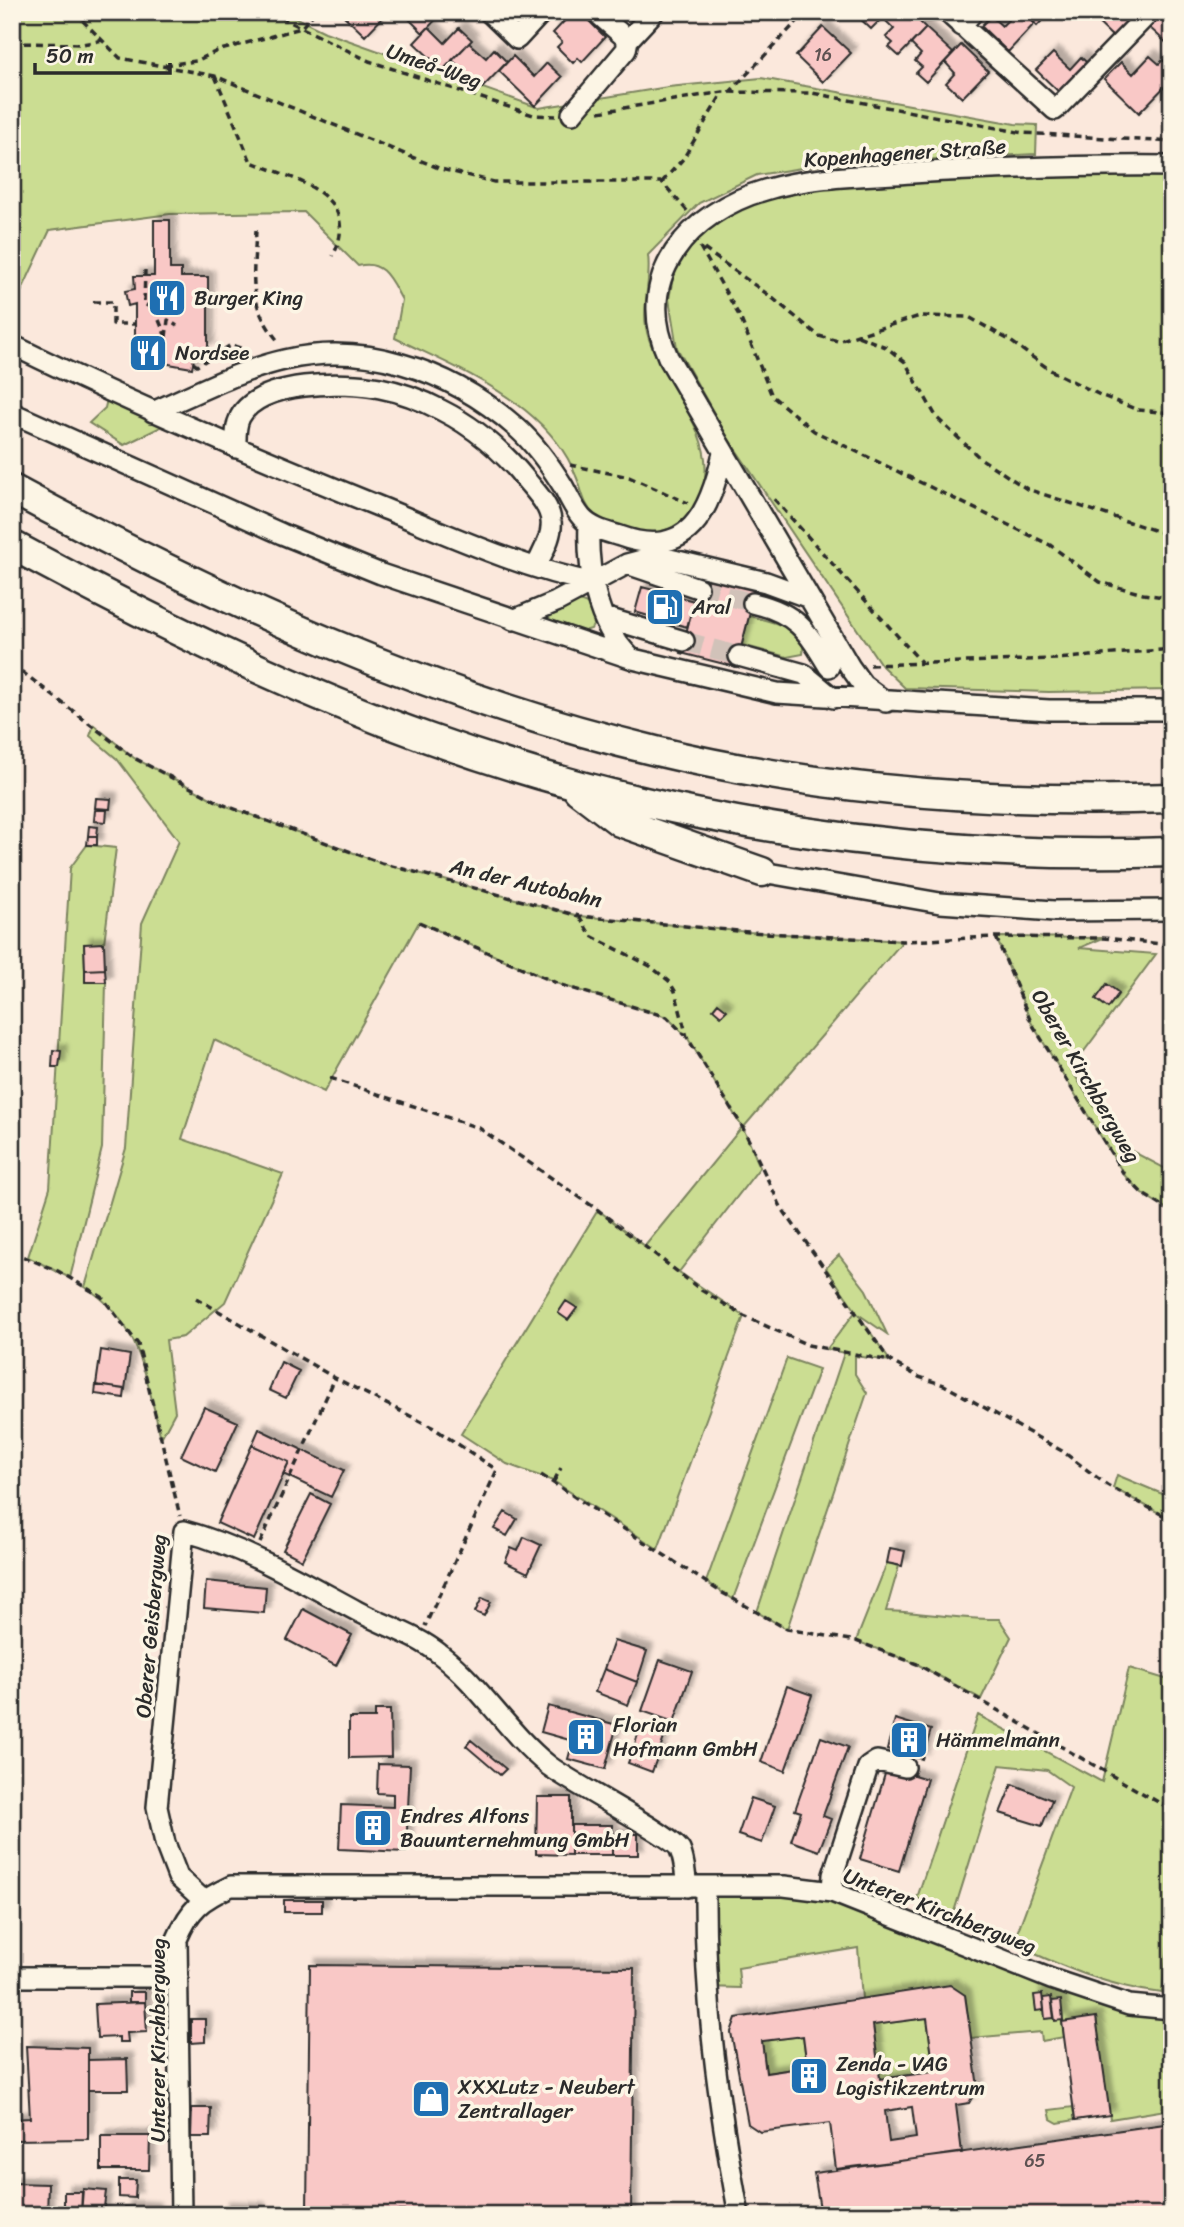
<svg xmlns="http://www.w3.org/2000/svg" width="1184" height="2227" font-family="Sriracha,sans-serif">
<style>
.green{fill:#cbdd92;stroke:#7b845e;stroke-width:2}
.building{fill:#f9c8c6;stroke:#2b2b2b;stroke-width:2;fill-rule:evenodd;filter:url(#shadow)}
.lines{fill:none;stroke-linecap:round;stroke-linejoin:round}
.minor-tunnel{stroke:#d1c2b9;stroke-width:19;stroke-dasharray:19 10;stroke-linecap:butt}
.minor-casing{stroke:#2b2b2b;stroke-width:24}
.highway-casing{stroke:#2b2b2b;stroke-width:33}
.path{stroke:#2b2b2b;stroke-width:3.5;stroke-dasharray:7 5;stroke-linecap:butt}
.minor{stroke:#fcf5e5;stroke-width:19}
.highway{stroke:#fcf5e5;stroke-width:28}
.labels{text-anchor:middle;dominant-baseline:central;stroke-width:7;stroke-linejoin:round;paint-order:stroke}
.number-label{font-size:18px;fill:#5e5252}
.street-label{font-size:21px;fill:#2b2b2b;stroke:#fcf5e5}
.poi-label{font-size:21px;fill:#2b2b2b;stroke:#fcf5e5;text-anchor:start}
</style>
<defs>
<filter id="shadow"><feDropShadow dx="6" dy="-6" stdDeviation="2" flood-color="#0004"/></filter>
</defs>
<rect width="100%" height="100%" fill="#fbe8dc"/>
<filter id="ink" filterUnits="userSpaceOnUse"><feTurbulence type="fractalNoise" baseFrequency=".0143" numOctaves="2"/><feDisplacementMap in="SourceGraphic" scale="14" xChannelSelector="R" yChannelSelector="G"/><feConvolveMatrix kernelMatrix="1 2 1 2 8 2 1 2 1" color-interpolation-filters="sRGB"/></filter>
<g filter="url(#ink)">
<path class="green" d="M12 12H284L325 32 539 108 668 87 761 78 1015 124 1037 125 1036 154 821 165 757 175 699 203 648 255C652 283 639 310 649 339 662 378 700 418 705 459 712 528 645 555 594 514 583 505 582 489 576 476 566 450 546 427 525 410 485 378 440 360 395 338L402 300C391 281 384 259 358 266L304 212 170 214 50 230 16 303 12 301Z
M1089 174 1172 176V690L1049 692 905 688 882 666 728 438 677 348 669 299 675 266 705 231 754 201 812 189Z
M107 399 163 426 124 445 89 423 105 408Z
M576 601C591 602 600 615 591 629L578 633 544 621 546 615Z
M749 616C769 621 807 627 803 654L787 657 742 645Z
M94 725 134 758 224 805 381 863 579 916 749 932 903 941 743 1128 760 1167 679 1272 744 1316 658 1549 553 1481 507 1464 461 1434 598 1210 645 1246 742 1127 687 1037 667 1017 561 985 419 922 324 1092 214 1040 182 1139 283 1174 225 1302 183 1337 166 1340 175 1412 161 1438C146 1379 141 1321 85 1287L126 1148 142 923 179 841 117 759 90 736Z
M87 845 116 848 104 943 84 945 85 970 106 982 102 1148 70 1278 28 1257 50 1188 70 868Z
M996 937 1103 938 1079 948 1156 954 1071 1069 1104 1122 1123 1141 1122 1146 1172 1172V1212L1143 1194 1125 1176 1031 1022Z
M839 1255 866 1290 887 1334 858 1314 890 1361 855 1356V1374L867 1393 787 1629 757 1612 844 1353 827 1349 856 1311 826 1268Z
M787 1358 819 1369 733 1599 706 1582Z
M1117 1475 1172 1498V1520L1113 1488Z
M887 1563 899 1566 886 1611C925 1612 961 1620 999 1619L1011 1637 981 1699 917 1664 856 1641Z
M1129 1668 1172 1681V1914L1162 1993C1109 1987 1061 1966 1013 1944L1071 1787 1047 1770 1000 1765 953 1915 917 1898 978 1715 1102 1782Z
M784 1886 875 1910 1172 2009V2109L1110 2119 1096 2018 1062 2022 1064 2037 1042 2041 1041 2032 971 2038 965 1995 862 1999 858 1948 738 1968 740 1988 705 1987V1887Z
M927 2018 934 2072 880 2079 873 2025Z
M803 2036 807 2067 766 2073 762 2041Z
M1073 2107 1075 2120 1058 2123 1051 2119 1049 2110Z"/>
<path class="building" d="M340 12H388L365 36Z
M402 12H443L423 33Z
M573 12H580L605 37 582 62 578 58 573 63 557 47 562 42 553 33Z
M853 12H888L871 29Z
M888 12H910L926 28 899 56 889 47 893 43 886 37 894 29 883 18Z
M1007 12H1023L1035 23 1008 52 981 26 991 16 1002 26 1011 17Z
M1023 12H1050L1037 26Z
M1087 12H1142L1116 40Z
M1161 15 1169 23 1172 21V48L1149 27Z
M429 27 445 43 459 28 472 40 443 70 414 43Z
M823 27 851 53 823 82 796 56Z
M926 28 953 53 926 82 916 73 922 67 915 61 921 54 911 44Z
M469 43 486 58 494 49 507 62 482 88 452 60Z
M961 45 988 71 962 98 946 83 955 73 945 62Z
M1053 53 1070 69 1081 57 1091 67 1063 96 1036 70Z
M513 56 534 77 547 63 562 77 535 106 499 71Z
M1150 56 1159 64 1163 60 1172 69V79L1139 113 1104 79 1121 62 1133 74Z
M154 220H170V269H181V277H208V349H196L192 368 140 359V349H135V304L128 306 125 291 135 289 134 276H154Z
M701 575 756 589 736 667 681 653Z
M642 587 694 601 687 627 635 612Z
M96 798 111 799 110 809 95 808Z
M95 810H107L106 822 94 821Z
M89 826 98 827 97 836H88Z
M88 836H97V845H87Z
M104 943 105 969 85 970 84 944Z
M105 969 106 982H85V970Z
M1107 984 1119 993 1108 1008 1096 999Z
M718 1003 727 1010 721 1016 713 1009Z
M53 1050 61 1051 59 1067H52Z
M566 1301 577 1308 568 1320 558 1313Z
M101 1350 130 1355 125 1389 96 1385Z
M281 1362 299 1371 286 1398 269 1390Z
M96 1385 125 1389 124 1398 95 1394Z
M204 1407 238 1422 215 1472 181 1456Z
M259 1429 344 1470 331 1497 283 1474 289 1462 252 1445Z
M252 1445 289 1462 254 1540 217 1523Z
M311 1494 330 1504 302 1560 283 1550Z
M505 1512 517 1519 507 1536 494 1529Z
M524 1537 541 1545 528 1573 505 1562 511 1548 518 1551Z
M890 1548 905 1551 902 1566 887 1563Z
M206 1581 266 1587 264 1613 204 1608Z
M482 1598 491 1602 484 1616 475 1612Z
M303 1609 352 1635 336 1666 287 1640Z
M614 1641 647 1651 637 1682 604 1669Z
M660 1660 692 1671 674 1722 642 1711Z
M604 1669 637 1682 628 1705 595 1692Z
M787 1686 812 1695 785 1771 761 1762Z
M548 1706 617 1725 605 1769 568 1759 573 1741 541 1732Z
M375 1710H390L391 1757 349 1758V1718H375Z
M895 1719 931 1730 922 1759 887 1749Z
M639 1731 664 1738 658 1755 634 1747Z
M821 1737 848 1747 823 1816 831 1819 819 1851 791 1841 801 1812 795 1810Z
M471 1740 506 1769 500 1775 466 1746Z
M634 1747 658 1755 652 1772 628 1763Z
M378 1764 410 1765 406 1852 339 1849 341 1805 393 1807V1794L377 1793Z
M887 1767 927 1779 899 1871 860 1859Z
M1012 1784 1052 1800 1042 1826 1000 1813Z
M537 1797H571V1855L536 1854Z
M751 1798 775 1806 762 1843 738 1835Z
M571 1825H612V1855H571Z
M612 1834H638V1855H612Z
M284 1900H322V1912H284Z
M310 1965 634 1968 631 2213 307 2210Z
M950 1985 965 1995 978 2087 969 2103 956 2105 962 2153 836 2169 830 2123 760 2132 748 2124 731 2032 736 2018ZM927 2018 934 2072 880 2079 873 2025ZM803 2036 807 2067 766 2073 762 2041ZM912 2107 916 2138 889 2142 885 2111Z
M129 1992H145V2002H129Z
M1042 1994 1044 2010 1036 2011 1034 1995Z
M1051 1997 1054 2018 1045 2019 1043 1998Z
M1061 2000 1063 2020 1055 2021 1052 2001Z
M145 2002 147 2032 127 2033 128 2042H119V2037L97 2038 95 2004Z
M1096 2017 1110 2115 1075 2120 1062 2022Z
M191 2019H205V2042L191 2043Z
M26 2046 88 2048V2139L12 2140V2119L30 2118Z
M127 2059 128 2090H88V2060Z
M192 2108H211L210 2137H191Z
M1172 2123V2215H821L814 2173Z
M101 2136H150L149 2170H101Z
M119 2180H136L135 2198 119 2197Z
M12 2183 48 2184 47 2215H12Z
M83 2189 106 2191 103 2215H81Z
M64 2192H82L81 2213 64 2212Z
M125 2207 154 2209 153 2215H124Z
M223 2208 259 2209V2215H222Z"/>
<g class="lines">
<path class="minor-tunnel" d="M698 588 753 603
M684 641 739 656"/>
<g class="minor-casing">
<path id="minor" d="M489 12 517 39 542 12
M596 12 628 40
M947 12 1055 110 1150 12
M961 26 973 12
M572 114 626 50 628 40 654 12
M12 345C132 404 254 456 378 506 447 534 520 568 594 583
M153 412C238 374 305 335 402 364 445 376 484 399 517 428 536 445 550 465 563 486 569 497 574 509 582 518 592 529 607 532 620 536 689 561 710 511 723 453
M12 413 282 534 381 574 633 659 777 693 1049 710H1172
M236 448C236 437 235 427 240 417 260 380 345 381 380 388 401 392 422 400 441 410 475 427 503 451 527 481 536 492 550 506 551 521 553 536 542 553 536 567
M589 524C587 568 596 624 629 656
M627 564 698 588
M753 603C796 613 807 630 829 667
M604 617 684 641
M513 620 556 602 627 564 657 556 766 582 807 597
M739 656 804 674 833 698
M886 702 863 685 850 667 668 357C632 277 689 212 765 190 812 176 863 176 912 173 999 168 1085 165 1172 166
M762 872 940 903 1054 911 1172 910
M705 1887C704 2000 718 2104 739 2215
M832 1892 833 1875 868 1767 877 1761 905 1767
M202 1899 178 1877 165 1843 157 1807 184 1531C246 1548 301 1581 357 1611 385 1626 415 1634 441 1655 481 1686 508 1733 548 1765 569 1782 675 1837 680 1850 685 1861 685 1875 687 1887
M12 1977H178
M181 2215 177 1939C190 1908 201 1900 231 1886H784L832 1892 1051 1979 1129 2005 1172 2009"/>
</g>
<g class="highway-casing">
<path id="highway" d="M12 489C216 599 429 697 656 751 824 791 999 804 1172 798
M12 545C147 618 284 686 428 738 666 824 919 861 1172 852
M578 790 620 822 762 872"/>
</g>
<path class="path" d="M74 12 120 58 215 76 441 169 494 182H662L688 212
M270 12 369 61 533 115 556 116
M12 43 83 44 103 40
M165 65 196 61 217 51 301 28 315 12
M215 76 251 162C295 179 363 195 333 256
M729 93 806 12
M599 112 723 92 812 93 1023 133 1172 142
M662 182 683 159 723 92
M256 230C254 278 246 303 279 342
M700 247 740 317 772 396 814 431 1050 545 1100 582 1143 594 1172 598
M704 249 770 296 819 336 838 341 920 316 969 317 1009 340 1050 370 1100 395 1138 410 1172 413
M145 270 144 304 160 312
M93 302H113V324H135
M159 320 166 337H171
M858 336 886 347 905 362 937 418 980 458 1027 489 1172 536
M166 337 168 320 177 326
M193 363 197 366 231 345 249 351
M570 465 629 477 688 503
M774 499 921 662
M12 664 134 758 224 805 381 863 579 916 749 932 903 941 996 937 1103 938 1172 945
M870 665 1056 659 1172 649
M579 916 591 936 650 966 669 981 675 991 687 1037 742 1126 781 1207 890 1361 919 1377 944 1385 1062 1451 1107 1485 1172 1520
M419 922 561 985 667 1017 685 1035
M996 937 1031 1022 1125 1176 1143 1194 1172 1212
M330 1078 479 1128 598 1210 701 1290 744 1316 808 1345 890 1361
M12 1252 58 1271 102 1297 138 1344 180 1516
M196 1298 335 1378 432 1427 497 1470 425 1626
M541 1475 721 1592 787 1629 856 1641 917 1664 1172 1810
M554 1481 561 1468
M260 1543 335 1378"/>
<use href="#minor" class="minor"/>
<use href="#highway" class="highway"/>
</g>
</g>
<defs>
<g id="restaurant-square" transform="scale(2.0125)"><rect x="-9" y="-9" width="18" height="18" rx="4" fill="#1f6fb2" stroke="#fcf5e5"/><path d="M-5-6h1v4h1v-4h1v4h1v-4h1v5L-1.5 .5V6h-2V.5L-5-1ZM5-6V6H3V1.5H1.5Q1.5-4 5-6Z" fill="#fff"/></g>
<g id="fuel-square" transform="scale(2.0125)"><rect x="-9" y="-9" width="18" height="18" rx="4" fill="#1f6fb2" stroke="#fcf5e5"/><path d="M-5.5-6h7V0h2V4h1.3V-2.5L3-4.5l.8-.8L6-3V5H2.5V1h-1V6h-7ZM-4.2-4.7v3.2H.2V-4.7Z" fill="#fff"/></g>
<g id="building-square" transform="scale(2.0125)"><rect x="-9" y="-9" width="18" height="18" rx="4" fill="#1f6fb2" stroke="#fcf5e5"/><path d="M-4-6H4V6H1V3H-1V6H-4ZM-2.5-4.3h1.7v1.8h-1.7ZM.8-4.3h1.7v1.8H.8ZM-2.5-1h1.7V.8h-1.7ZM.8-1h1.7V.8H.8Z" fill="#fff"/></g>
<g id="shop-square" transform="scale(2.0125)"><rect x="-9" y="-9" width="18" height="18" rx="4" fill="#1f6fb2" stroke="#fcf5e5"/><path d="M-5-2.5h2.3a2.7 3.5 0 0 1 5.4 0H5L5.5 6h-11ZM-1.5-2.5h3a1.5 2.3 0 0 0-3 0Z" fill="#fff"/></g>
</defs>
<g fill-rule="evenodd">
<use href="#restaurant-square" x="167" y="298"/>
<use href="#restaurant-square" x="148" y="353"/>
<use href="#fuel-square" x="665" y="607"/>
<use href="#building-square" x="586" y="1737"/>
<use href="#building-square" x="909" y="1740"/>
<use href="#building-square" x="373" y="1828"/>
<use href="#building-square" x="809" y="2076"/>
<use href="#shop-square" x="431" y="2099"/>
</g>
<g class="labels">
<g class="number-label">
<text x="823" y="55">16</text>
<text x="1035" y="2161">65</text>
</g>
<g class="street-label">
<text transform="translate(434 66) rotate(19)">Umeå-Weg</text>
<text transform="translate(905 153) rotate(-4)">Kopenhagener Straße</text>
<text transform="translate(526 883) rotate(13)">An der Autobahn</text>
<text transform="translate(1086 1076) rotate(60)">Oberer Kirchbergweg</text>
<text transform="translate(151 1626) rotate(-85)">Oberer Geisbergweg</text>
<text transform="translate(940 1911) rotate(21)">Unterer Kirchbergweg</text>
<text transform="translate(158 2040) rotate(-90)">Unterer Kirchbergweg</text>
</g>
<g class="poi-label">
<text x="194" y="298">Burger King</text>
<text x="175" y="353">Nordsee</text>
<text x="692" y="607">Aral</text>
<text x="613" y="1725">Florian<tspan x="613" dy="24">Hofmann GmbH</tspan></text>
<text x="936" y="1740">Hämmelmann</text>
<text x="400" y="1816">Endres Alfons<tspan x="400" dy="24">Bauunternehmung GmbH</tspan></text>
<text x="836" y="2064">Zenda - VAG<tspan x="836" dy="24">Logistikzentrum</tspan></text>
<text x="458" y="2087">XXXLutz - Neubert<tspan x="458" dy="24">Zentrallager</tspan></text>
</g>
</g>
<rect width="1184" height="2227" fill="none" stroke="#fcf5e5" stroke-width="42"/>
<rect x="21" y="21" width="1142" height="2185" fill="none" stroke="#2b2b2b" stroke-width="2.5" filter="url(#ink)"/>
<path d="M35 63v10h135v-10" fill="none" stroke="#2b2b2b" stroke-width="3.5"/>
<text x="46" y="63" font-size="21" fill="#2b2b2b" stroke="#fcf5e5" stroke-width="5" paint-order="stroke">50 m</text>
</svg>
